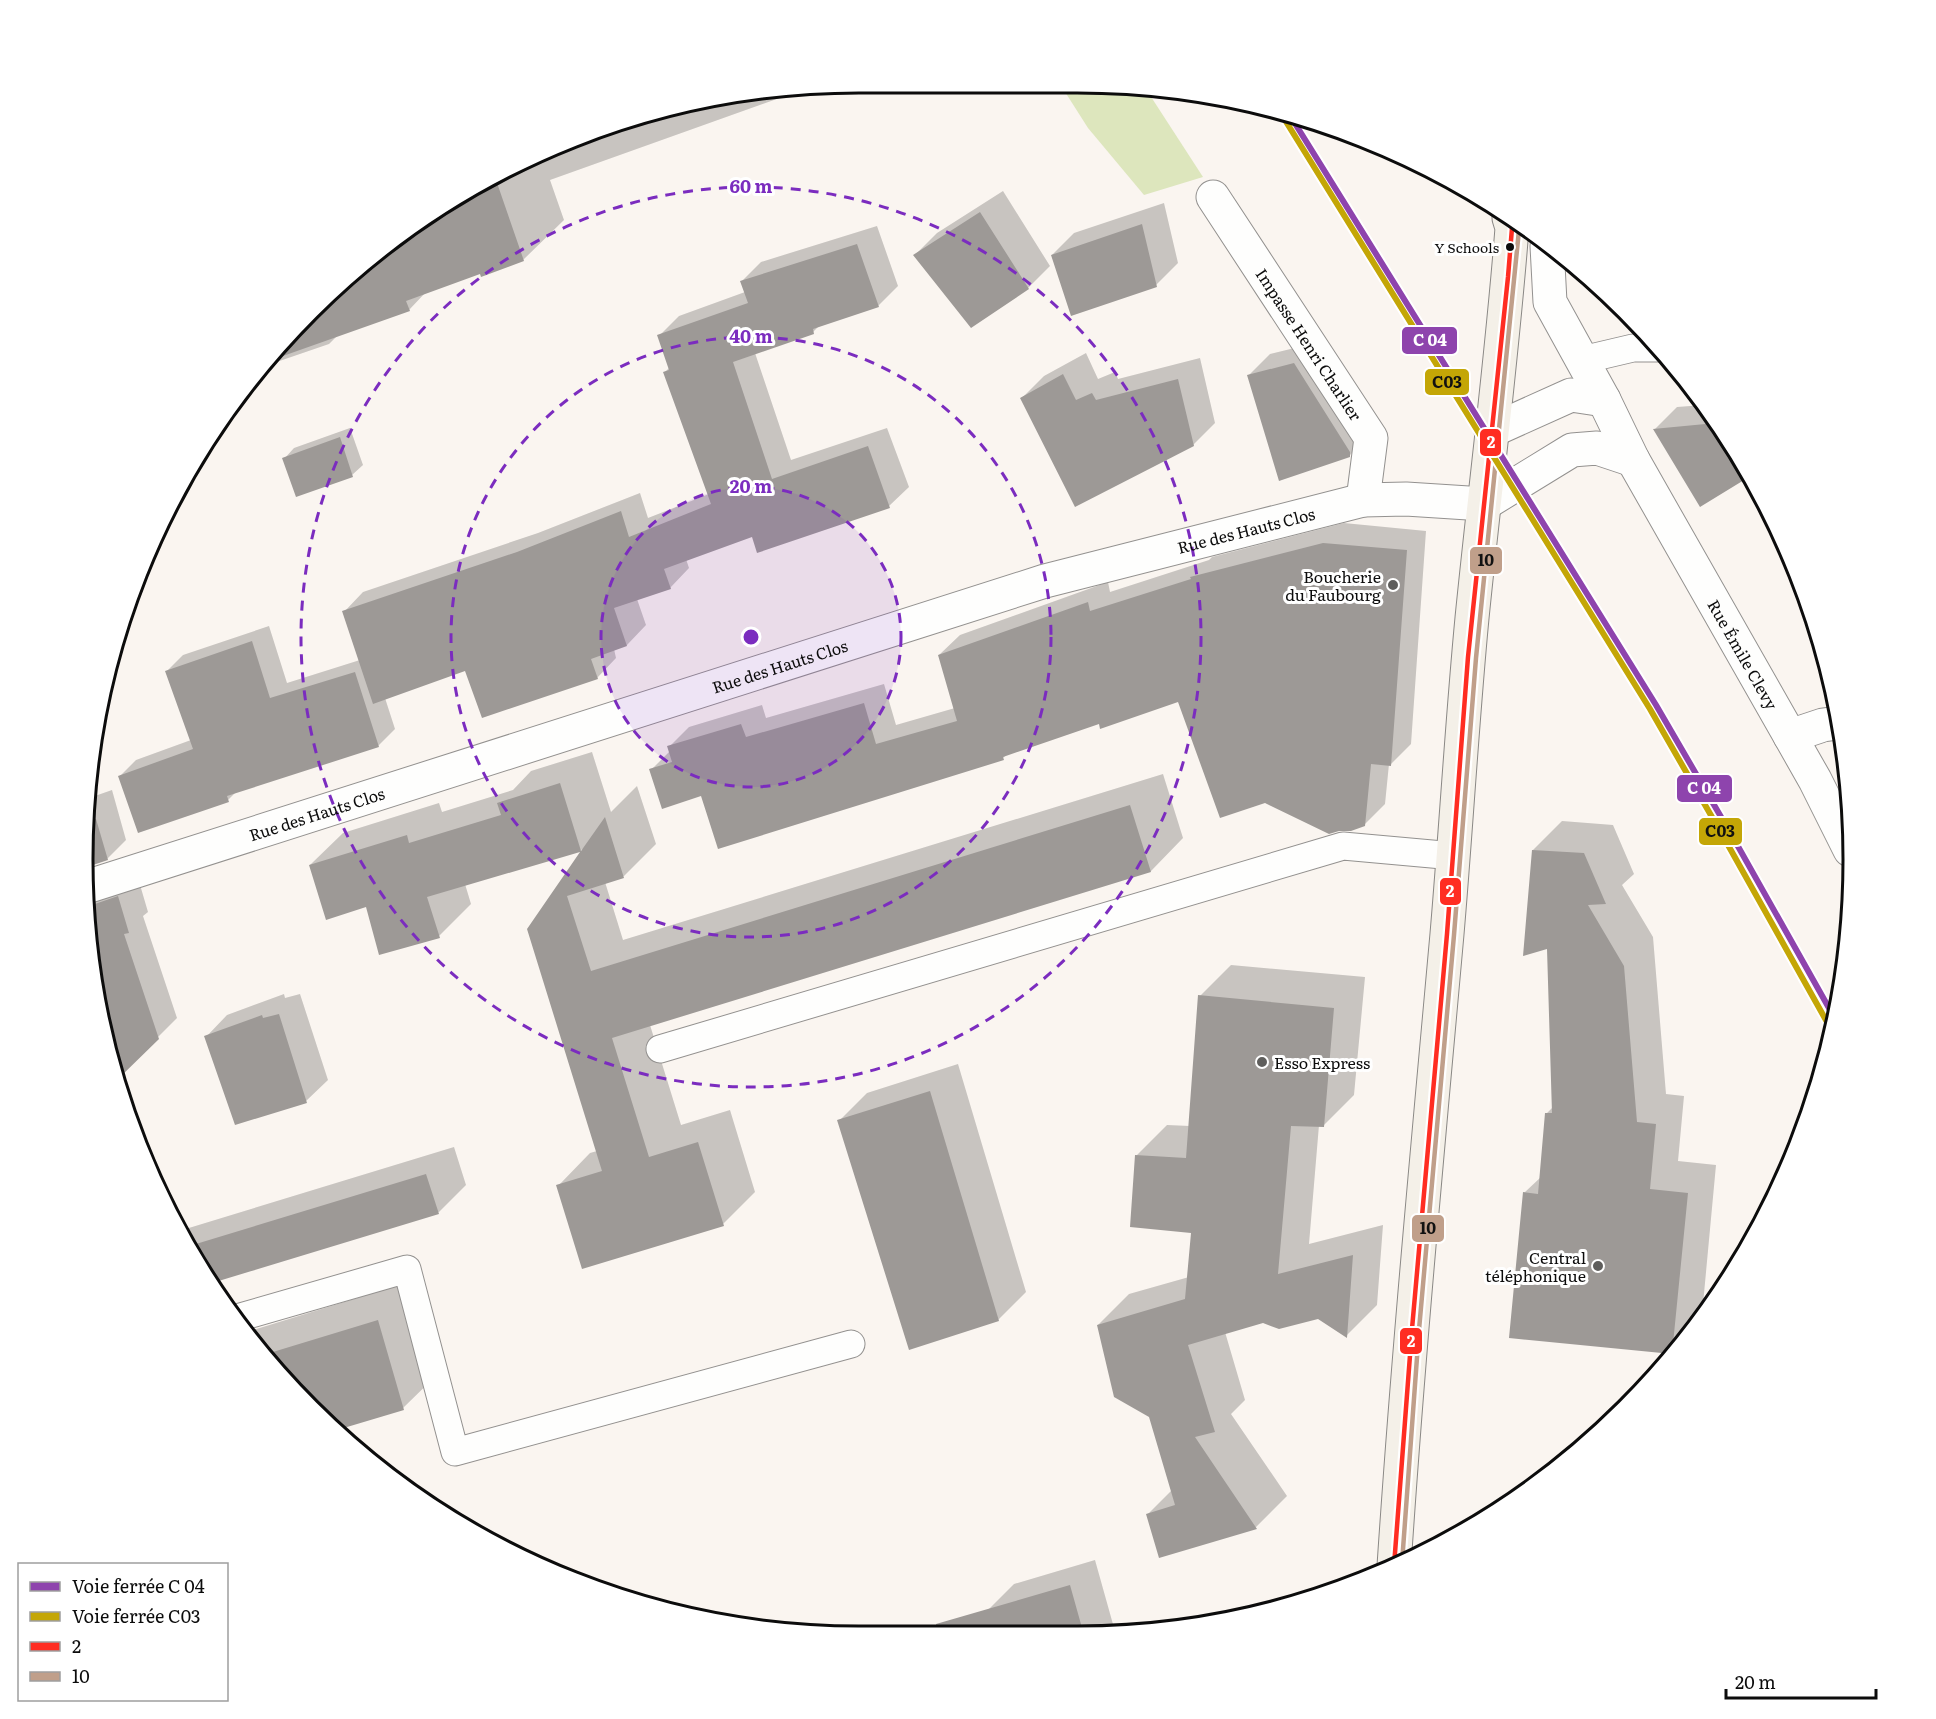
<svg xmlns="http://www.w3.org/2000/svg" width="1936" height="1719" font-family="Literata,serif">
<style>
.forest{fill:#dde6bd}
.shadow{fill:#0003}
.building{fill:#9d9996}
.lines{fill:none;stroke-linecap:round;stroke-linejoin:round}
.lane-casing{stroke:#93918f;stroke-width:29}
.street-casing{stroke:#93918f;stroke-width:35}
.secondary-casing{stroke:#8a8885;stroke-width:35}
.lane{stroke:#fefefd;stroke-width:27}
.street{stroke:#fefefd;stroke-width:33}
.secondary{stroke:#f4f0e8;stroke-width:33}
.bus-1-casing{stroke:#fff;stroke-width:9}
.bus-2-casing{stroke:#fff;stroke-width:9}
.bus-1{stroke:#ff2d22;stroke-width:4.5}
.bus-2{stroke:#c09f8a;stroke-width:4.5}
.rail-1-casing{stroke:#fff;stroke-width:10}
.rail-2-casing{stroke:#fff;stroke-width:10}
.rail-1{stroke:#8e44ad;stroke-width:6}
.rail-2{stroke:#c4a606;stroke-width:6}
.ring{fill:none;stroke:#7b2cbf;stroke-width:3;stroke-dasharray:10 8}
.bus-dot{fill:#0c0c0c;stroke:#fff;stroke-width:2}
.poi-dot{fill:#5f5e5c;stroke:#fff;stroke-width:2}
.labels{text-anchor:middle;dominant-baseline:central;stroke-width:6;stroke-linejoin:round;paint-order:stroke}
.bus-label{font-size:14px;fill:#0c0c0c;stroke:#fff;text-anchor:end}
.street-label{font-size:16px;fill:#0c0c0c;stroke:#fff}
.poi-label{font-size:16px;fill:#0c0c0c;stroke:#fff;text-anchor:end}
.rim{fill:none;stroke:#0c0c0c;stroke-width:3}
.centre{fill:#7b2cbf;stroke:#fff;stroke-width:3}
.ring-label{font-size:18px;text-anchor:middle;font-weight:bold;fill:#7b2cbf;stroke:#fff;stroke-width:6;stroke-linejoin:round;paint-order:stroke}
.line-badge{stroke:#fff;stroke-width:2}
.badge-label{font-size:16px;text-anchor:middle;font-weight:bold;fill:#fff}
.pale-badge-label{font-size:16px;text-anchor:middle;font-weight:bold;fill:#111}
</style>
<rect width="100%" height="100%" fill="#faf5f0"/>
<path class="forest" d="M1060 84H1127L1144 86 1203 177 1144 195 1088 128Z"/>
<path class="shadow" d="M802 90 550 180 564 220 523 260 481 272 426 292 409 310 338 335 329 344 262 367 347 275 516 163 659 109Z
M1003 191 1050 266 1028 288 972 326 915 255 937 233Z
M1164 203 1178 263 1156 285 1052 255 1074 233Z
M877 226 898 286 878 306 821 324 813 332 755 353 791 460 887 428 909 487 889 506 753 535 686 559 689 568 670 588 637 599 646 625 627 645 614 649 616 658 597 678 466 669 385 698 395 729 378 746 236 792 228 800 119 777 136 760 191 740 166 672 183 655 269 626 287 683 360 660 344 612 363 592 538 533 640 493 648 518 709 494 665 372 670 367 659 336 679 316 745 292 742 281 761 262Z
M1315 343 1370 435 1349 456 1249 375 1270 354Z
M1086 353 1098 379 1115 372 1118 379 1200 358 1215 423 1193 445 1022 398 1044 376Z
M1704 405 1749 476 1701 505 1655 429 1677 407Z
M350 428 363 465 352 475 284 459 294 448Z
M1344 523 1426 531 1411 744 1391 764H1389L1385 804 1364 825 1179 700 1100 722 1008 753 1003 758 702 794 651 770 670 751 669 747 689 727 762 705 766 718 884 684 896 725 955 708 939 655 960 635 1108 582 1110 592 1209 560 1212 557Z
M592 752 611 812 637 786 656 844 624 876 605 882 623 940 1163 774 1183 838 1151 871 650 1025 681 1125 730 1110 755 1192 723 1224 558 1186 590 1153 597 1151 528 930 584 849 465 884 471 904 439 936 368 905 310 865 343 833 439 803 442 812 513 790 531 771Z
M112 790 126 840 107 859 87 865 92 797Z
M1562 821 1613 825 1634 874 1622 885 1653 937 1666 1094 1684 1096 1678 1161 1716 1165 1702 1315 1681 1343 1672 1353 1524 1193 1541 1177 1547 1113 1554 1106 1549 947 1533 850Z
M87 869 138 878 148 912 143 916 177 1018 116 1079 109 1061 90 907 84 905Z
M1231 965 1365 977 1354 1095 1323 1126 1319 1125 1309 1244 1383 1225 1377 1305 1346 1336 1318 1317 1263 1321 1225 1332 1245 1400 1231 1414 1287 1496 1256 1527 1160 1556 1148 1514 1172 1490 1150 1416 1098 1325 1129 1294 1189 1277 1193 1231 1136 1156 1167 1125 1190 1126 1200 996Z
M284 994 285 998 300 994 328 1080 306 1101 206 1037 227 1015Z
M958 1064 1026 1292 998 1320 839 1121 867 1093Z
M454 1147 466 1185 439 1212 211 1282 186 1248 179 1231Z
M419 1279 445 1367 403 1408 275 1372 247 1332Z
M1095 1560 1116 1635H995L988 1610 1014 1584Z"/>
<path class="building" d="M495 177 524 261 481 277 480 274 406 301 410 311 266 362 347 275Z
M980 212 1029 289 971 328 913 255Z
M1142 224 1157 287 1071 316 1051 255Z
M857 244 879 307 813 329 814 334 733 362 772 479 868 446 890 508 757 553 752 537 664 569 671 589 614 608 627 646 591 659 598 679 482 718 465 671 373 704 342 611 517 552 621 511 629 537 711 504 663 372 669 370 657 335 748 303 740 281Z
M1294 363 1350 452V457L1279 481 1247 375Z
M1063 374 1076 400 1092 393 1096 400 1178 379 1194 446 1075 507 1020 398Z
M1716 423 1749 477 1700 507 1653 429Z
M340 437 353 477 296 497 282 458Z
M1323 543 1407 550 1391 766 1371 764 1365 826 1351 831H1339L1329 834 1265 803 1220 818 1178 702 1100 729 1099 724 1003 757 1004 760 718 849 701 796 662 809 649 769 672 762 667 746 741 724 746 737 864 703 876 744 957 721 938 655 1088 602 1090 611 1191 579 1190 577Z
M252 641 270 698 355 672 379 747 227 796 229 802 138 833 118 776 193 749 165 671Z
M560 783 581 851 605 817 624 878 567 896 591 971 1130 805 1151 872 612 1038 649 1157 698 1142 724 1226 582 1269 556 1185 602 1171 527 929 580 852 427 897 440 938 379 955 366 907 326 920 309 865 407 835 409 843 501 815 497 803Z
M96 819 108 860 87 867 90 820Z
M1532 850 1584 853 1606 904 1588 905 1624 966 1637 1122 1656 1124 1650 1189 1688 1193 1672 1354 1509 1338 1523 1192 1538 1194 1545 1113H1552L1547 949 1523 956Z
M118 896 129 933 124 934 159 1039 117 1080 109 1061 84 910V905H92Z
M1198 995 1334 1008 1324 1127 1291 1126 1278 1274 1353 1255 1347 1338 1318 1319 1279 1329 1263 1323 1188 1345 1215 1432 1195 1437 1257 1529 1159 1558 1146 1514 1175 1505 1149 1417 1114 1397 1097 1325 1185 1299 1191 1233 1130 1227 1135 1155 1186 1158Z
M279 1014 307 1103 235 1125 204 1036 262 1015 263 1018Z
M930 1091 999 1321 909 1350 837 1120Z
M426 1174 439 1214 212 1283 186 1247Z
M378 1320 404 1410 337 1430 275 1372 263 1355Z
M1070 1585 1084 1635H938L936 1624Z"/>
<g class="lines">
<g class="lane-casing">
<path id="lane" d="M1582 360 1633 348H1657
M660 1049 1343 846 1454 856
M237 1318 407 1269 455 1452 851 1344"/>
</g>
<g class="street-casing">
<g id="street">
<path id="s1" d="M1213 197 1371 438 1363 500"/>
<path id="s2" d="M1547 246 1550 302 1604 400 1633 460 1815 780 1850 850"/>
<path d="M1491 431 1571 395 1604 400"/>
<path d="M1790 736 1823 725 1838 723"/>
<path id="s3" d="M86 887 1045 581 1363 500 1406 499 1484 504 1572 450 1597 448 1633 460"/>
</g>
</g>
<g class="secondary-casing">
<path id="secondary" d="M1394 1566C1408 1355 1428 1145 1447 934 1456 829 1462 723 1472 618 1485 488 1502 359 1512 228L1509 218"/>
</g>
<use href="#lane" class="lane"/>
<use href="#street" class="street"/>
<use href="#secondary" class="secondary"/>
<g class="bus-1-casing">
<path id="bus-1" d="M1394 1566 1412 1329 1447 934 1468 657 1508 277 1512 228 1509 218"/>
</g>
<g class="bus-2-casing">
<path id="bus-2" d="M1402 1563 1419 1330 1454 935 1476 658 1519 230 1521 227"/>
</g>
<use href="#bus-1" class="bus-1"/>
<use href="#bus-2" class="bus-2"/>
<g class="rail-1-casing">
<path id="rail-1" d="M1291 117 1656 705 1735 841 1834 1017"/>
</g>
<g class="rail-2-casing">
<path id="rail-2" d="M1285 120 1650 709 1728 845 1827 1022"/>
</g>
<use href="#rail-1" class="rail-1"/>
<use href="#rail-2" class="rail-2"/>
</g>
<circle cx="751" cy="637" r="150" fill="#7b2cbf" fill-opacity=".12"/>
<g class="ring">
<circle cx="751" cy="637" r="150"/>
<circle cx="751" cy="637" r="300"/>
<circle cx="751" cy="637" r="450"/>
</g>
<circle class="bus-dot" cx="1510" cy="247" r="5"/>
<g class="poi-dot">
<circle cx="1393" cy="585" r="6"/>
<circle cx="1262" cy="1062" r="6"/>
<circle cx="1598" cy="1266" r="6"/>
</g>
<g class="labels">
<g class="bus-label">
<text x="1499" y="247">Y Schools</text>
</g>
<g class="street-label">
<text stroke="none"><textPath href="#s1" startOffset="176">Impasse Henri Charlier</textPath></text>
<text stroke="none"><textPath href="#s3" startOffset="1214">Rue des Hauts Clos</textPath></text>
<text stroke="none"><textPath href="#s2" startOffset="458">Rue Émile Clevy</textPath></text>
<text stroke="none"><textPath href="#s3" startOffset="728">Rue des Hauts Clos</textPath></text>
<text stroke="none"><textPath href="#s3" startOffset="242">Rue des Hauts Clos</textPath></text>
</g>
<g class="poi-label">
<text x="1381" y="576">Boucherie<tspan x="1381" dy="18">du Faubourg</tspan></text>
<text x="1274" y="1062" text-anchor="start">Esso Express</text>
<text x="1586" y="1257">Central<tspan x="1586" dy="18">téléphonique</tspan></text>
</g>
</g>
<path d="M0 0H1936V1719H0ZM859 93H1077A766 766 0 0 1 1843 859V860A766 766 0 0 1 1077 1626H859A766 766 0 0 1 93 860V859A766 766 0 0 1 859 93Z" fill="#fff" fill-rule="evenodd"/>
<path class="rim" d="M859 93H1077A766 766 0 0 1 1843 859V860A766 766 0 0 1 1077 1626H859A766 766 0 0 1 93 860V859A766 766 0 0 1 859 93Z"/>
<circle cx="751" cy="637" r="9" class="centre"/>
<g class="ring-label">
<text x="751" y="193">60 m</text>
<text x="751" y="343">40 m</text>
<text x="751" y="493">20 m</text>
</g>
<g class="line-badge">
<rect x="1401" y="326" width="57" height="29" rx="6" fill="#8e44ad"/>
<rect x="1424" y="368" width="46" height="28" rx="6" fill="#c4a606"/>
<rect x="1479" y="428" width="23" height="29" rx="6" fill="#ff2d22"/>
<rect x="1469" y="546" width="34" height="29" rx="6" fill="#c09f8a"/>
<rect x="1676" y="774" width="57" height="29" rx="6" fill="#8e44ad"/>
<rect x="1698" y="817" width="45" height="29" rx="6" fill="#c4a606"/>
<rect x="1439" y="877" width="23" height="29" rx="6" fill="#ff2d22"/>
<rect x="1411" y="1214" width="34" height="29" rx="6" fill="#c09f8a"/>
<rect x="1399" y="1327" width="24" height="28" rx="6" fill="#ff2d22"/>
</g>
<g class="badge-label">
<text x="1430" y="346">C 04</text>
<text x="1491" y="448">2</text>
<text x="1704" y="794">C 04</text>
<text x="1450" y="897">2</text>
<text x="1411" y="1347">2</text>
</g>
<g class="pale-badge-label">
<text x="1447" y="388">C03</text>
<text x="1486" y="566">10</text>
<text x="1720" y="837">C03</text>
<text x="1428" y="1234">10</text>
</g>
<rect x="18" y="1563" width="210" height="138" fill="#ffffff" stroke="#9e9e9e" stroke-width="1.5"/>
<rect x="30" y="1582" width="30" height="9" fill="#8e44ad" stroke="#9e9e9e" stroke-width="1.5"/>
<text x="72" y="1593" font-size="18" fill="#0c0c0c">Voie ferrée C 04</text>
<rect x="30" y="1612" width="30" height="9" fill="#c4a606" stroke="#9e9e9e" stroke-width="1.5"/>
<text x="72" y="1623" font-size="18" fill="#0c0c0c">Voie ferrée C03</text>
<rect x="30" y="1642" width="30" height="9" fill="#ff2d22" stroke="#9e9e9e" stroke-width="1.5"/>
<text x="72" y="1653" font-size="18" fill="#0c0c0c">2</text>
<rect x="30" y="1672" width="30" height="9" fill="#c09f8a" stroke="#9e9e9e" stroke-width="1.5"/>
<text x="72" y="1683" font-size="18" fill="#0c0c0c">10</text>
<path d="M1726 1689v9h150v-9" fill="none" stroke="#0c0c0c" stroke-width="3"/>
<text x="1735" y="1689" font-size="18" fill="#0c0c0c" stroke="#ffffff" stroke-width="4.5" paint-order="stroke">20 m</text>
</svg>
